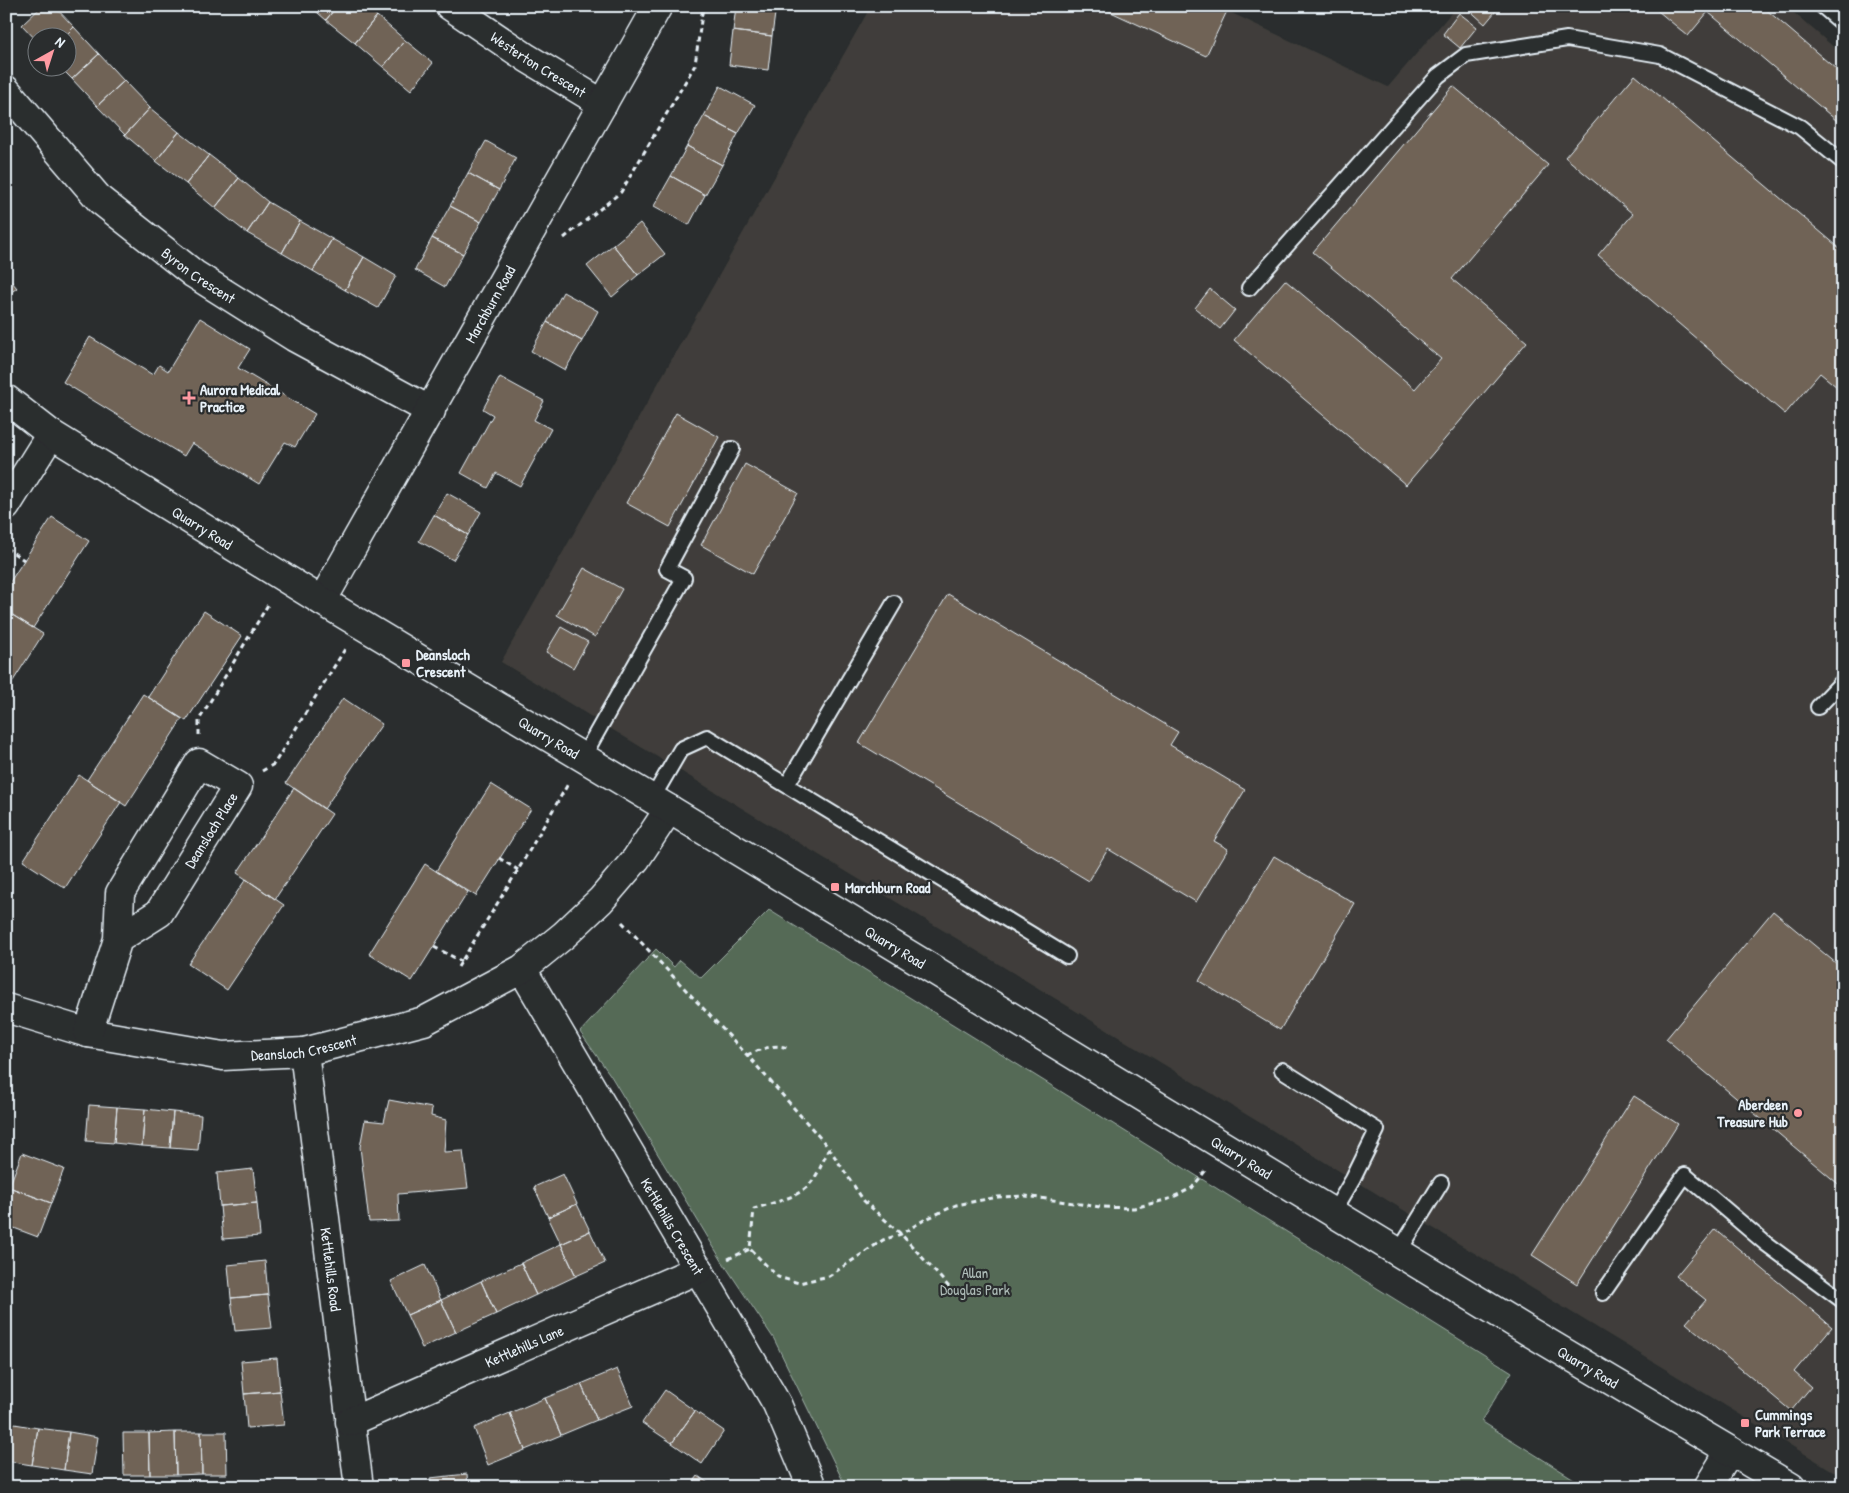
<svg xmlns="http://www.w3.org/2000/svg" width="1849" height="1493" font-family="'Patrick Hand',sans-serif">
<style>
.built{fill:#3f3e3a}
.green{fill:#546a56;stroke:#9eaea7}
.building{fill:#706457;stroke:#e8f1f8}
.lines{fill:none;stroke-linecap:round;stroke-linejoin:round}
.lane-casing{stroke:#e8f1f8;stroke-width:18}
.street-casing{stroke:#e8f1f8;stroke-width:31}
.secondary-casing{stroke:#e8f1f8;stroke-width:31}
.path{stroke:#e8f1f8;stroke-width:3;stroke-dasharray:5 4;stroke-linecap:butt}
.lane{stroke:#2a2d2e;stroke-width:14}
.street{stroke:#2a2d2e;stroke-width:28}
.secondary{stroke:#2a2d2e;stroke-width:28}
.poi-dot{fill:#ff9aa2;stroke:#2a2d2e;stroke-width:2}
.labels{text-anchor:middle;dominant-baseline:central;stroke-width:4.5;stroke-linejoin:round;paint-order:stroke}
.street-label{font-size:15px;fill:#e8f1f8;stroke:#2a2d2e}
.poi-label{font-size:15px;font-weight:bold;fill:#e8f1f8;stroke:#2a2d2e;text-anchor:start}
.park-label{font-size:15px;fill:#adbbb7;stroke:#2a2d2e}
</style>
<rect width="100%" height="100%" fill="#2a2d2e"/>
<filter id="ink" filterUnits="userSpaceOnUse"><feTurbulence type="fractalNoise" baseFrequency=".02" numOctaves="2"/><feDisplacementMap in="SourceGraphic" scale="10" xChannelSelector="R" yChannelSelector="G"/><feConvolveMatrix kernelMatrix="1 2 1 2 8 2 1 2 1" color-interpolation-filters="sRGB"/></filter>
<g filter="url(#ink)">
<path class="built" d="M871 6H1217L1388 87 1457 6H1786L1843 55V1477L501 662Z"/>
<path class="green" d="M769 910 1512 1372 1481 1421 1587 1487H846L774 1339 722 1261 611 1076 580 1032 656 949 674 967 680 960 701 978Z"/>
<path class="building" d="M42 6H54L74 27 63 38H38V42L22 25Z
M310 6H337L326 20Z
M337 6H364L377 16 355 43 326 20Z
M736 6H776L772 36 733 31Z
M1098 6H1217L1227 11 1206 56Z
M1465 6H1500L1485 24Z
M1652 6H1762L1843 75V126L1708 12 1688 36Z
M1459 13 1477 27 1460 48 1443 34Z
M377 16 405 40 383 67 355 43Z
M74 27 99 54 72 79 61 68H68V38H63Z
M733 31 772 36 768 70 729 65Z
M405 40 433 63 411 90 383 67Z
M99 54 124 81 97 106 72 79Z
M1635 75 1843 251V392L1820 373 1785 414 1598 255 1633 214 1565 157Z
M124 81 150 108 125 135 97 106Z
M720 86 755 105 738 134 704 116Z
M1453 86 1548 165 1452 279 1527 342 1406 485 1234 340 1285 280 1415 389 1441 359 1313 252Z
M150 108 179 132 156 161 125 135Z
M704 116 738 134 722 165 687 146Z
M179 132 209 155 186 184 156 161Z
M486 141 516 158 499 190 468 173Z
M687 146 722 165 705 195 671 176Z
M209 155 239 178 215 208 186 184Z
M468 173 499 190 481 222 450 206Z
M671 176 705 195 689 225 654 206Z
M239 178 268 202 247 233 215 208Z
M268 202 300 221 282 253 247 233Z
M450 206 481 222 463 254 432 238Z
M300 221 332 239 313 271 282 253Z
M640 223 665 254 638 275 613 245Z
M432 238 463 254 445 287 415 270Z
M332 239 364 257 345 290 313 271Z
M613 245 638 275 612 297 587 266Z
M364 257 396 276 378 308 345 290Z
M6 275 17 288 6 296Z
M1210 289 1235 310 1220 329 1195 308Z
M563 292 598 311 582 341 547 322Z
M200 318 250 349 238 368 315 414 295 447 285 442 259 484 192 443 184 456 63 382 90 337 153 375 159 365 168 371Z
M547 322 582 341 565 370 531 351Z
M500 377 544 401 534 420 551 429 520 486 496 473 488 488 461 473 493 415 483 409Z
M676 413 719 437 670 527 626 503Z
M745 464 798 493 753 574 701 545Z
M447 493 481 512 468 535 434 515Z
M434 515 468 535 453 560 419 541Z
M52 517 89 541 33 628 6 611V588Z
M584 568 622 589 595 637 557 615Z
M948 594 1178 732 1170 745 1245 790 1214 841 1228 849 1196 902 1108 849 1089 881 859 743Z
M6 611 43 634 6 692Z
M204 611 242 636 186 721 148 697Z
M561 627 588 642 573 668 546 652Z
M143 694 182 719 126 806 87 780Z
M343 698 382 724 324 809 286 783Z
M79 775 121 802 65 888 23 861Z
M491 784 531 809 476 896 436 871Z
M294 788 332 814 275 899 237 873Z
M1274 856 1355 904 1280 1030 1199 981Z
M425 864 468 892 412 981 369 954Z
M246 879 284 905 227 990 188 964Z
M1773 911 1843 969V1188L1666 1039Z
M1634 1096 1678 1124 1577 1284 1532 1255Z
M389 1100 432 1108 431 1116 446 1120 444 1152 463 1151 468 1188 398 1194 399 1221 369 1222 360 1147 365 1120 384 1122Z
M89 1105 117 1107 114 1143 86 1141Z
M117 1107 145 1109 142 1146 114 1143Z
M145 1109 173 1112 170 1148 142 1146Z
M173 1112 201 1115 198 1150 170 1148Z
M22 1153 64 1169 51 1203 9 1187Z
M253 1169 257 1203 220 1206 217 1173Z
M563 1174 577 1204 548 1217 534 1187Z
M9 1187 51 1203 38 1237 6 1225V1195Z
M257 1203 260 1236 223 1239 220 1206Z
M577 1204 590 1231 561 1244 548 1217Z
M1715 1229 1832 1327 1794 1372 1811 1387 1791 1411 1686 1323 1706 1300 1676 1276Z
M590 1231 605 1263 576 1276 561 1244Z
M561 1244 576 1276 536 1295 521 1263Z
M265 1261 268 1295 231 1298 228 1265Z
M521 1263 536 1295 496 1314 481 1281Z
M425 1265 441 1300 407 1315 391 1281Z
M481 1281 496 1314 456 1332 441 1300Z
M268 1295 272 1328 235 1331 231 1298Z
M441 1300 456 1332 422 1348 407 1315Z
M277 1358 280 1391 244 1394 241 1361Z
M617 1369 633 1406 597 1420 581 1384Z
M581 1384 597 1420 561 1435 545 1398Z
M665 1390 695 1411 672 1443 642 1423Z
M280 1391 284 1425 247 1428 244 1394Z
M545 1398 561 1435 525 1450 510 1413Z
M695 1411 724 1431 702 1464 672 1443Z
M510 1413 525 1450 488 1465 474 1428Z
M9 1423 38 1428 32 1465 6 1461V1444Z
M38 1428 69 1432 64 1470 32 1465Z
M69 1432 98 1437 92 1474 64 1470Z
M175 1432 176 1475H150L149 1433Z
M175 1432H201L202 1474 176 1475Z
M201 1432H226L227 1474H202Z
M123 1433H149L150 1475H124Z
M467 1474 468 1487H431L430 1478Z
M698 1476 714 1487H690Z"/>
<g class="lines">
<g class="lane-casing">
<path id="lane" d="M1822 6 1843 24
M1249 288 1438 76 1466 55 1567 39 1660 55 1800 127 1843 162
M1818 707 1843 681
M583 757 684 578 667 569 732 449
M787 785 894 603
M652 799 681 749 707 737 1067 956
M1282 1070 1377 1130 1353 1179 1333 1213
M1398 1253 1441 1183
M1603 1293 1685 1175 1765 1243 1843 1301"/>
</g>
<g class="street-casing">
<g id="street">
<path id="s1" d="M450 6 527 58 603 104"/>
<path id="s2" d="M6 90 100 200 194 274 294 337 431 411"/>
<path d="M6 506 51 434"/>
<path id="s3" d="M322 601 658 6"/>
<path id="s4" d="M522 969 777 1404 812 1487"/>
<path id="s5" d="M6 1008 88 1033 223 1056 304 1052 424 1021 522 969 564 935 601 900 636 859 669 809"/>
<path d="M88 1033 118 939 120 893 199 763 238 786 159 913 118 939"/>
<path id="s6" d="M304 1052 359 1487"/>
<path id="s7" d="M350 1422 699 1269"/>
<path d="M1708 1487 1730 1451"/>
</g>
</g>
<g class="secondary-casing">
<g id="secondary">
<path id="s8" d="M6 399 51 434 322 601 669 809 1528 1331 1791 1487"/>
</g>
</g>
<path class="path" d="M564 238 621 192 695 65 703 6
M6 548 24 560
M199 735V720L269 603
M262 771 274 764 345 649
M499 858 518 870
M622 922 747 1055 829 1148 864 1201 901 1234 949 1287
M434 947 461 961
M458 967 518 870 568 784
M747 1055C760 1050 776 1042 789 1049
M829 1148C823 1161 818 1176 808 1186 794 1199 771 1203 754 1209L750 1249 778 1277 799 1283 829 1276 883 1240 901 1234 924 1220 956 1205 998 1197 1026 1196 1100 1207 1134 1208 1169 1199 1192 1188 1206 1170
M728 1259 750 1249"/>
<use href="#lane" class="lane"/>
<use href="#street" class="street"/>
<use href="#secondary" class="secondary"/>
</g>
</g>
<g class="poi-dot">
<path d="M186.5 390.5h5v5h5v5h-5v5h-5v-5h-5v-5h5z"/>
<rect x="401" y="658" width="10" height="10" rx="2.5"/>
<rect x="830" y="882" width="10" height="10" rx="2.5"/>
<circle cx="1798" cy="1113" r="5"/>
<rect x="1740" y="1418" width="10" height="10" rx="2.5"/>
</g>
<g class="labels">
<g class="street-label">
<text stroke="none"><textPath href="#s1" startOffset="106">Westerton Crescent</textPath></text>
<text stroke="none"><textPath href="#s2" startOffset="269">Byron Crescent</textPath></text>
<text stroke="none"><textPath href="#s3" startOffset="341">Marchburn Road</textPath></text>
<text stroke="none"><textPath href="#s8" startOffset="235">Quarry Road</textPath></text>
<text stroke="none"><textPath href="#s8" startOffset="640">Quarry Road</textPath></text>
<text transform="translate(211 830) rotate(-58)">Deansloch Place</text>
<text stroke="none"><textPath href="#s8" startOffset="1045">Quarry Road</textPath></text>
<text stroke="none"><textPath href="#s5" startOffset="304">Deansloch Crescent</textPath></text>
<text stroke="none"><textPath href="#s8" startOffset="1450">Quarry Road</textPath></text>
<text stroke="none"><textPath href="#s4" startOffset="298">Kettlehills Crescent</textPath></text>
<text stroke="none"><textPath href="#s6" startOffset="219">Kettlehills Road</textPath></text>
<text stroke="none"><textPath href="#s7" startOffset="190">Kettlehills Lane</textPath></text>
<text stroke="none"><textPath href="#s8" startOffset="1855">Quarry Road</textPath></text>
</g>
<g class="poi-label">
<text x="200" y="389">Aurora Medical<tspan x="200" dy="17">Practice</tspan></text>
<text x="416" y="654">Deansloch<tspan x="416" dy="17">Crescent</tspan></text>
<text x="845" y="887">Marchburn Road</text>
<text x="1788" y="1104" text-anchor="end">Aberdeen<tspan x="1788" dy="17">Treasure Hub</tspan></text>
<text x="1755" y="1414">Cummings<tspan x="1755" dy="17">Park Terrace</tspan></text>
</g>
<g class="park-label">
<text x="975" y="1272">Allan<tspan x="975" dy="17">Douglas Park</tspan></text>
</g>
</g>
<rect width="1849" height="1493" fill="none" stroke="#2a2d2e" stroke-width="25"/>
<rect x="12" y="12" width="1824" height="1468" fill="none" stroke="#e8f1f8" stroke-width="2" filter="url(#ink)"/>
<g transform="translate(52 52) rotate(39)"><circle r="24" fill="#2a2d2e" stroke="#767b7f"/>
<path d="M0-4L9 19L0 12L-9 19Z" fill="#ff9aa2"/>
<text y="-8" font-size="14" font-weight="bold" text-anchor="middle" fill="#e8f1f8">N</text>
</g>
</svg>
